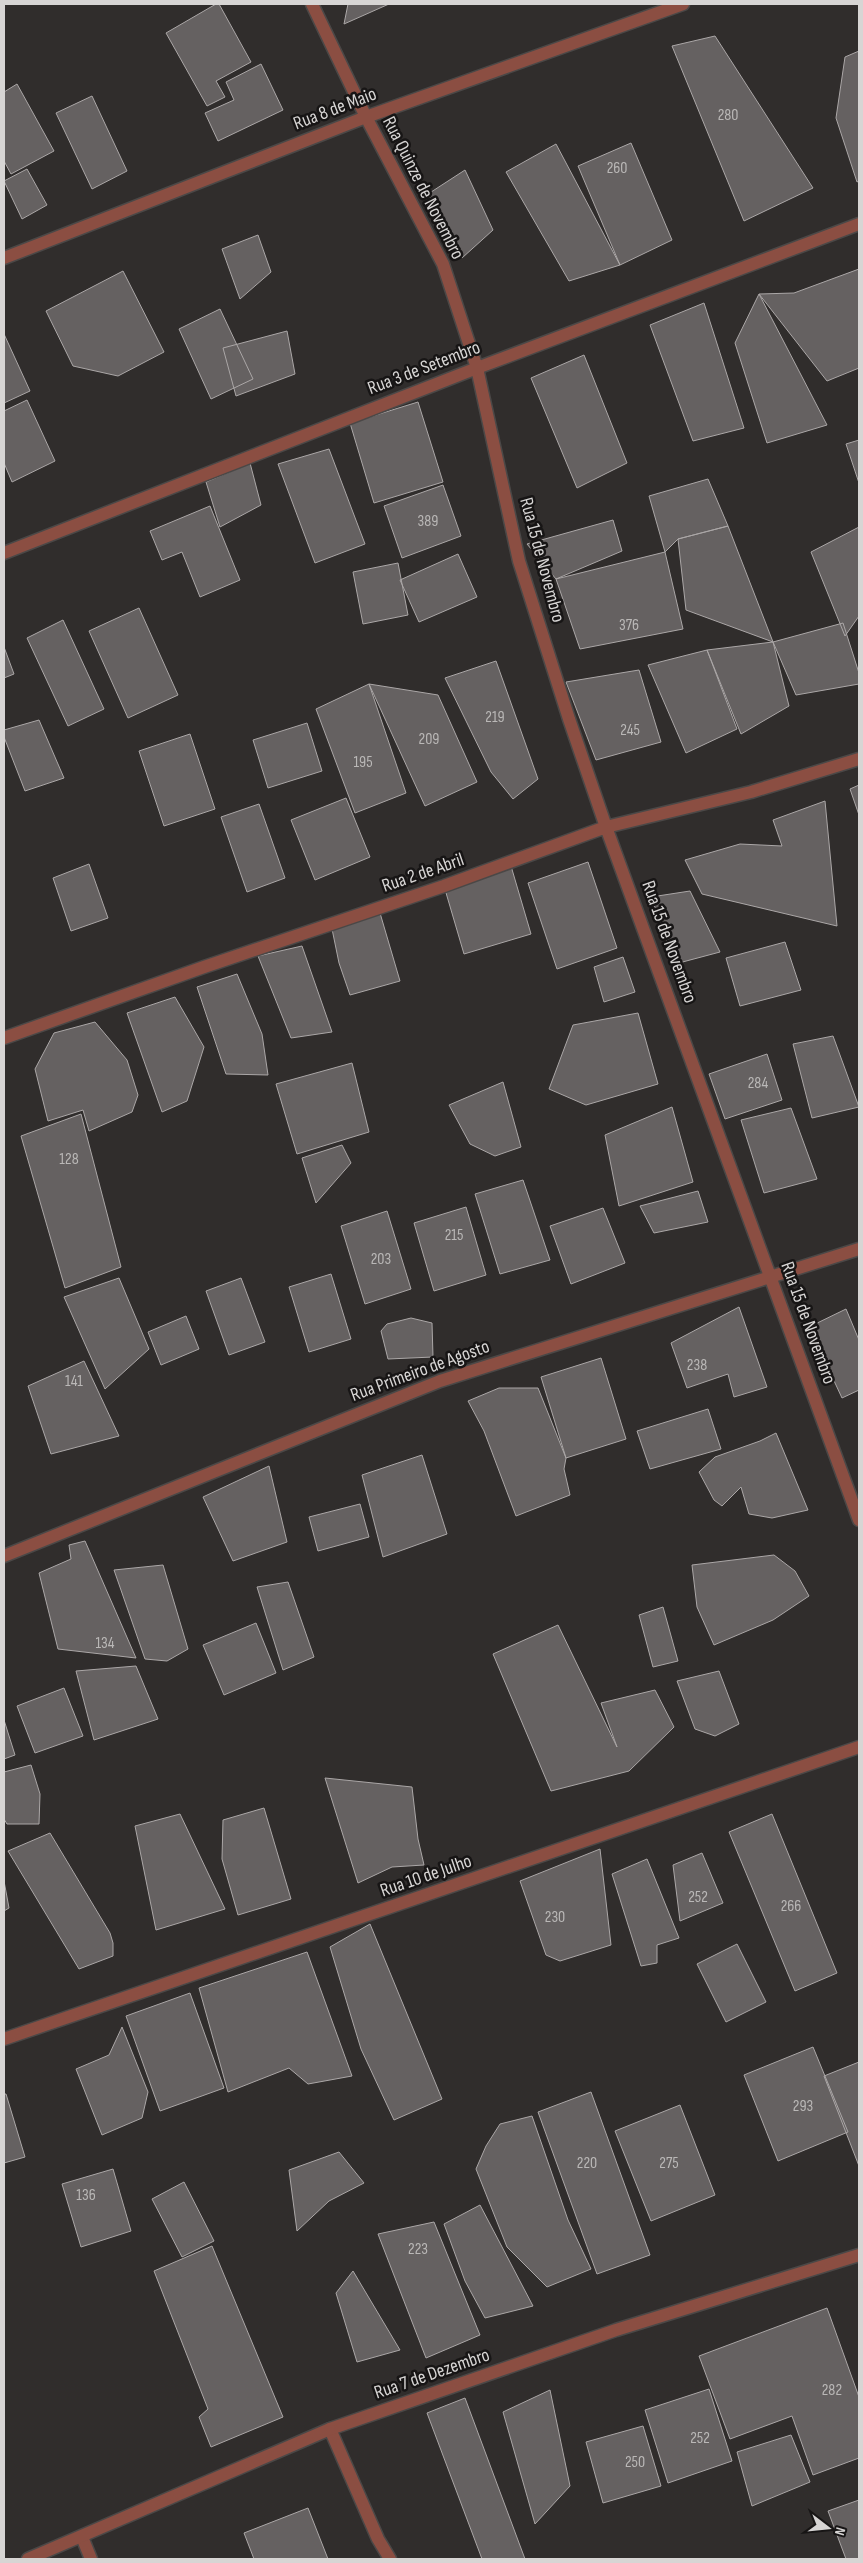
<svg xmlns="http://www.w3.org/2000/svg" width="863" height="2563" font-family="'Sofia Sans Condensed',sans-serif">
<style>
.building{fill:#656161;stroke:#aba7a7}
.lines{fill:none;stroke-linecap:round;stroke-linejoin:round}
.service-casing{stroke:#4b4847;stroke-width:15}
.minor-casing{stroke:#4b4847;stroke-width:15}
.service{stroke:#8b4e42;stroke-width:12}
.minor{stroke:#8b4e42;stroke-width:12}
.labels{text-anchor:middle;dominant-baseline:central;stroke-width:5;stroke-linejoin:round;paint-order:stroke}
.number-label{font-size:16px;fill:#bab8b7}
.street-label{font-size:19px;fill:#d7d5d4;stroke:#171515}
</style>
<rect width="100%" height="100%" fill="#302d2c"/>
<path class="building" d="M216 4H219L251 62 216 81 225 97 207 106 166 33Z
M348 4H389L344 24Z
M715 36 813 188 744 221 672 46Z
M859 51V181L857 182 836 118 845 57Z
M261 64 283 110 218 141 205 113 234 100 226 82Z
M17 84 54 151 11 174 4 161V92Z
M92 96 127 171 92 189 56 113Z
M631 143 672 240 620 265 578 166Z
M556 144 620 265 569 281 506 172Z
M27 169 47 205 22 219 4 181Z
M465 170 493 230 462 258 428 194Z
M258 235 271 272 240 299 222 249Z
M859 269V368L827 381 759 294 794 293Z
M123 271 164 352 118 376 73 366 46 311Z
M759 294 827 425 767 443 735 343Z
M704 303 744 428 693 441 650 325Z
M220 309 253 379 211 399 179 329Z
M287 331 295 374 236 396 223 348Z
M4 334 30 391 4 403Z
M584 355 627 463 577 488 531 378Z
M27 400 55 461 12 482 4 463V411Z
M418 402 443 482 374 503 350 423Z
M859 440V483L846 444Z
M329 449 365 544 315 563 278 464Z
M250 463 261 505 220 527 206 482Z
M708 479 728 526 678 539 665 552 649 496Z
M443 485 461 536 402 558 384 506Z
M210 506 240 580 200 597 182 552 162 560 150 531Z
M613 520 622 551 556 579 527 544Z
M728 526 773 642 686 610 678 539Z
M859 527V616L845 636 811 552Z
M665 552 683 629 580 649 556 579Z
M458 554 477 597 419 622 400 580Z
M398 563 408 615 363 624 353 572Z
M139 608 178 695 128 718 89 631Z
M63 620 104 709 68 726 27 638Z
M843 623 859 673V684L796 695 773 642Z
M773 642 789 706 741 734 707 650Z
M4 647 14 674 4 678Z
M707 650 737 729 686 753 648 665Z
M496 661 538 779 513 799 491 772 445 678Z
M639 670 661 742 596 760 566 682Z
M369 684 406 793 355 813 316 709Z
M369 684 438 695 477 782 425 806Z
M39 720 64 778 25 791 4 737V730Z
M307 723 322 771 268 788 253 740Z
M190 734 215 809 164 826 139 751Z
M859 785V815L850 789Z
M346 798 370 857 315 880 291 820Z
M825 801 837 926 702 894 685 860 740 844 782 846 773 820Z
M259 804 285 878 247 892 221 817Z
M588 862 617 948 557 969 528 883Z
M89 864 108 918 71 931 53 878Z
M511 866 531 934 464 954 444 886Z
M690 891 720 952 675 964 651 897Z
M380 913 400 981 350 995 339 963 331 924Z
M785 942 801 990 740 1006 726 958Z
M302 946 332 1032 291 1038 258 956Z
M623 957 635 992 604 1002 594 967Z
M237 974 262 1034 268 1075 226 1074 197 987Z
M175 997 204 1047 187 1101 162 1112 127 1013Z
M638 1013 658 1084 586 1105 549 1089 573 1025Z
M95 1022 127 1060 138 1095 132 1112 89 1131 83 1110 48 1121 35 1069 54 1033Z
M833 1036 859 1107 812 1118 793 1044Z
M767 1054 782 1100 725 1119 709 1074Z
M352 1063 369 1132 297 1154 276 1084Z
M503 1082 521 1147 495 1156 470 1144 449 1105Z
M672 1107 693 1182 619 1206 605 1135Z
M791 1108 817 1179 764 1193 741 1120Z
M81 1114 121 1267 65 1288 21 1136Z
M342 1145 351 1163 316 1203 302 1158Z
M523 1180 550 1260 500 1274 475 1194Z
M698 1191 708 1222 654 1233 640 1206Z
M466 1207 486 1275 434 1291 414 1223Z
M603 1208 625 1263 571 1284 550 1226Z
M387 1211 411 1289 365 1304 341 1226Z
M331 1274 351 1339 309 1352 289 1287Z
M119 1278 149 1349 105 1389 64 1297Z
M241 1278 265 1342 229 1355 206 1291Z
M739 1307 767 1387 734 1397 728 1374 687 1388 671 1343Z
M846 1309 859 1340V1390L842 1398 809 1327Z
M186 1316 199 1349 161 1365 148 1332Z
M411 1318 432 1323 433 1357 388 1359 381 1331 387 1324Z
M601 1358 626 1439 566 1458 541 1377Z
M84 1361 119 1436 51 1454 28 1386Z
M499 1388H538L566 1458 564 1469 570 1495 516 1516 484 1431 468 1401Z
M708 1409 721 1449 650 1469 637 1431Z
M776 1433 808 1510 772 1518 749 1514 741 1487 722 1506 714 1500 699 1472 715 1457 760 1441Z
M422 1455 447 1534 383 1557 362 1475Z
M269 1466 287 1542 233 1561 203 1497Z
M360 1504 369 1537 318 1551 309 1517Z
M85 1541 136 1658 58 1649 39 1573 71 1559 69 1545Z
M774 1555 795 1571 809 1596 773 1620 714 1645 697 1607 692 1565Z
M163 1565 188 1649 167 1661 145 1659 114 1570Z
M288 1582 314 1657 283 1670 257 1587Z
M663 1607 678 1661 653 1667 639 1615Z
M256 1623 276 1673 224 1695 203 1645Z
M558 1625 617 1747 601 1703 655 1690 674 1727 629 1771 551 1791 493 1654Z
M136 1666 158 1719 94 1740 76 1671Z
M719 1671 739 1724 715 1736 695 1729 677 1681Z
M64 1688 83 1736 35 1753 17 1706Z
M4 1720 15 1755 4 1759Z
M31 1765 40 1794 39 1824H7L4 1819V1772Z
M325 1778 412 1787 418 1839 424 1865 392 1867 358 1883Z
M264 1808 291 1899 238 1915 222 1859 223 1820Z
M180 1814 225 1909 156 1930 135 1826Z
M772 1814 837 1973 795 1991 729 1832Z
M50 1833 110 1933 113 1943V1956L79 1969 8 1851Z
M600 1849 611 1945 560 1961 546 1955 520 1881Z
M702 1853 723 1903 680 1921 673 1865Z
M647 1859 679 1938 657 1945V1963L641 1966 612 1874Z
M4 1881 9 1908 4 1911Z
M370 1924 442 2099 394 2120 361 2049 330 1947Z
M737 1944 766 2002 726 2022 697 1964Z
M307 1952 352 2076 308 2084 289 2068 228 2092 199 1988Z
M190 1993 224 2088 160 2111 126 2016Z
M122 2027 148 2092 142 2118 102 2135 76 2069 109 2055Z
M813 2047 848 2132 778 2161 744 2075Z
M859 2062V2166L824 2076Z
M591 2092 650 2255 597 2274 538 2112Z
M4 2094H6L25 2157 4 2163Z
M680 2105 715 2195 651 2221 615 2131Z
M532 2116 568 2220 591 2269 547 2287 507 2247 476 2169 486 2146 500 2124Z
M339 2152 364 2183 329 2201 297 2231 289 2170Z
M113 2169 131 2231 81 2247 62 2184Z
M184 2182 214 2241 182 2257 152 2199Z
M480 2205 533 2306 485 2318 465 2281 444 2224Z
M434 2222 480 2335 426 2358 378 2234Z
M212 2246 283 2417 211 2447 199 2417 208 2409 154 2271Z
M353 2271 400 2350 357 2362 336 2293Z
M827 2308 859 2397V2458L813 2475 792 2416 730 2439 699 2356Z
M709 2389 732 2461 668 2483 645 2410Z
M550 2390 570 2486 535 2524 503 2412Z
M465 2398 525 2559H482L427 2413Z
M643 2426 661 2486 603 2503 586 2442Z
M791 2435 810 2482 752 2506 737 2452Z
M859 2500V2559H846L828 2511Z
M308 2508 328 2559H254L244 2533Z"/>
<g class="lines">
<g class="service-casing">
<path id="service" d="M330 2429 378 2539 390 2559
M82 2537 91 2559"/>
</g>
<g class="minor-casing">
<path id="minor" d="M312 4 366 117 443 264 477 368 519 561 569 719 606 827 859 1520
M4 258 366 117 683 4
M4 553 477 368 859 224
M4 1038 204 967 444 886 606 827 751 792 859 759
M4 1556 440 1381 859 1249
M4 2039 859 1747
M28 2559 330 2429 616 2330 859 2255"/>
</g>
<use href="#service" class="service"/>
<use href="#minor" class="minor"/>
</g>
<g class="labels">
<g class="number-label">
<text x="728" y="115">280</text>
<text x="617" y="168">260</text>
<text x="428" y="521">389</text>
<text x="629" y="625">376</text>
<text x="495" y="717">219</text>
<text x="630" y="730">245</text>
<text x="429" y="739">209</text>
<text x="363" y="762">195</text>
<text x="758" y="1083">284</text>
<text x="69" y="1159">128</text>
<text x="454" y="1235">215</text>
<text x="381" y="1259">203</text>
<text x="697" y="1365">238</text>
<text x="74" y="1381">141</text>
<text x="105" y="1643">134</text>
<text x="698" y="1897">252</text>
<text x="791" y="1906">266</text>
<text x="555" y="1917">230</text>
<text x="803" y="2106">293</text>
<text x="587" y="2163">220</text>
<text x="669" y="2163">275</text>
<text x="86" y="2195">136</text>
<text x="418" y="2249">223</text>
<text x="832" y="2390">282</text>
<text x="700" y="2438">252</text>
<text x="635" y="2462">250</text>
</g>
<g class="street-label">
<text transform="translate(335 109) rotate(-21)">Rua 8 de Maio</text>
<text transform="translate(423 188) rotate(63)">Rua Quinze de Novembro</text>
<text transform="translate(424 368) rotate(-21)">Rua 3 de Setembro</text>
<text transform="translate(542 560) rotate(75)">Rua 15 de Novembro</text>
<text transform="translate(423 873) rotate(-19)">Rua 2 de Abril</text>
<text transform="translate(669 942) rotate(70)">Rua 15 de Novembro</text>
<text transform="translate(808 1323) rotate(70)">Rua 15 de Novembro</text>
<text transform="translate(420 1371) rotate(-20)">Rua Primeiro de Agosto</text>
<text transform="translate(426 1876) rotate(-19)">Rua 10 de Julho</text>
<text transform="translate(432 2374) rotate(-19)">Rua 7 de Dezembro</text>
</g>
</g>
<rect width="863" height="2563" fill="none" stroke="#d7d5d4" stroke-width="10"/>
<g transform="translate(828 2528) rotate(106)" stroke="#171515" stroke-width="4" paint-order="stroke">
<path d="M0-4L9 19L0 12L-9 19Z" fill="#d7d5d4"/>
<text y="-8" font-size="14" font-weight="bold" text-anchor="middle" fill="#d7d5d4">N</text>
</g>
</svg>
